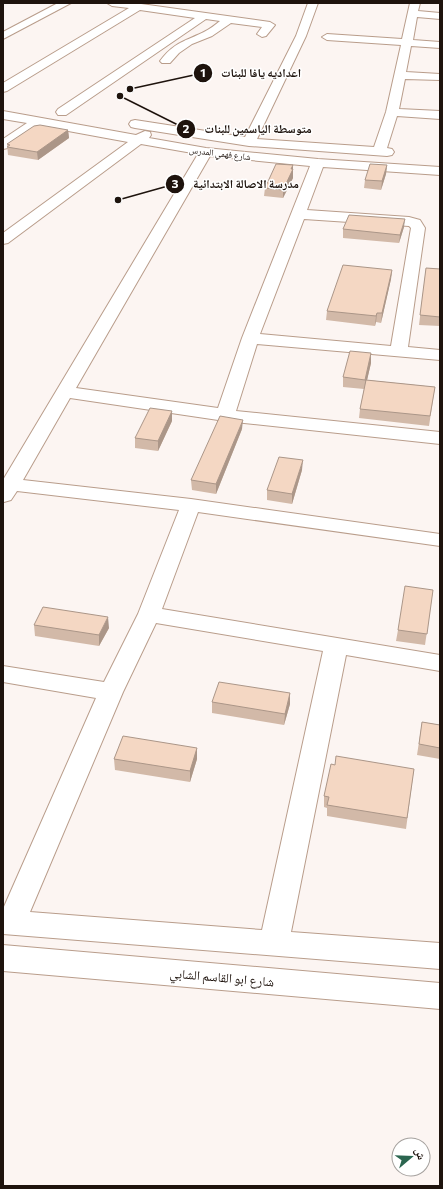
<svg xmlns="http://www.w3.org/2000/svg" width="443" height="1189" font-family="Commissioner,'Noto Naskh Arabic',sans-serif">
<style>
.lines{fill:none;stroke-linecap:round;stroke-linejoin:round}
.minor-casing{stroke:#b99d8b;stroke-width:2}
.minor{fill:#fff;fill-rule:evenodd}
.wall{fill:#d2b9a8}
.shaded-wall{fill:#ab9688}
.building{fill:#f4d7c3;stroke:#ab9688}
.labels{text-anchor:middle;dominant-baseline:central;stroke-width:3;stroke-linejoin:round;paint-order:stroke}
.far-street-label{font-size:9px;fill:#1e130d;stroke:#fff}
.near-street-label{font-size:13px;fill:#1e130d;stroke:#fff}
.leader{fill:none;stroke:#1e130d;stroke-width:1.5}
.callout-dot{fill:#1e130d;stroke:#fff;stroke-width:1.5}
.mark-label{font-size:12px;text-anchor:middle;font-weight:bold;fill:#fff}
.callout-label{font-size:12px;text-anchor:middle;font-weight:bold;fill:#1e130d;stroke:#fff;stroke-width:3;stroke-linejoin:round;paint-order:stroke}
</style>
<rect width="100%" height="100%" fill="#fcf5f2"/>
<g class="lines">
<g class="minor-casing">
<path id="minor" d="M58 3H71L3 39V32Z
M107 3H134L270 22 275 25 266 36 262 37 257 34 262 27 231 23 212 36 192 44 179 53 170 63H162L160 61C174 42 186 41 204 32 210 29 215 25 220 21L206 19 66 115H58L56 112 58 109 195 18 140 10 7 91 3 92V83L129 8 112 6Z
M308 3H318L306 36 257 139 374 147 386 112 401 45 327 40 322 37 327 34 402 39 410 3H420L418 11 440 13V19L417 17 413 40 440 42V48L411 46 406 72 440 74V80L405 79 399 109 440 111V119L397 116 387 148 392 149 394 152 392 155 387 156 249 146 135 128 131 127 129 124 131 121 135 120 245 137 296 36Z
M3 111 136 135 145 131 150 132 151 135 149 138 206 148 318 159 440 167V175L323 167 307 210 409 217 420 220 425 228 408 347 440 350V360L257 344 236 411 440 432V444L225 421 70 398 23 480 191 499 440 534V546L198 512 162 609 440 655V671L346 655 291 932 440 943V969L3 934V909L96 698 3 682V666L104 682 138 614 179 510 17 491 11 500 4 502 3 480 198 154 141 144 8 243 3 244V233L128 142 41 126 8 148 3 149V139L27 123 3 119ZM210 156 310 166 242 338 218 408 76 388ZM304 219 409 226 411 228 391 346 260 334ZM156 623 323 651 262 930 30 912 123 692Z
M3 945 440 983V1009L3 971Z"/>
</g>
<use href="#minor" class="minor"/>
</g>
<path class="wall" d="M68 130 69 138 38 160 8 155 7 144Z
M293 165V178L283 198 264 196 265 188Z
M387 165 386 174 381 190 364 188 365 180Z
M404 227 399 243 343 238V229Z
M426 268 440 269V326L419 325Z
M392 270 391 279 381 323 376 322 375 326 326 320 327 311Z
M371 353V363L367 380 435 387 429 426 359 418 360 409 364 389 343 387V377Z
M172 421 158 451 135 448V438Z
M242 429 216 494 192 490 191 480Z
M302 470 292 504 267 500V490Z
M433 590 425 645 396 641 398 630Z
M34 625 109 628 99 646 35 636Z
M290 693V704L284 725 212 713V702Z
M422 722 440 725V759L417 755Z
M197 748V759L190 782 115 770 114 759Z
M414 769 406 829 327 816V808L324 807V796Z"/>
<path class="shaded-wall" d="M68 130 69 138 38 160 37 152Z
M293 165V178L283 198V190Z
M387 165 386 174 381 190 382 181Z
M405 219 404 227 399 243 400 235Z
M392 270 391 279 381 323 382 313Z
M377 313 376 322 375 326 376 316Z
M371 353V363L365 389V380Z
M172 411V421L158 451V441Z
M243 420 242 429 216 494V484Z
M303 460 302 470 292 504V494Z
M108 617 109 628 99 646V635Z
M290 693V704L284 725 285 714Z
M197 748V759L190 782V771Z"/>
<path class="building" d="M40 125 68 130 37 152 7 147 10 145 7 144 34 126Z
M276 164 293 165 291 169H293L283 190 265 188Z
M370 164 387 165 382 181 365 180Z
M349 215 405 219 400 235 343 229Z
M343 265 392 270 382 313H377L376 316 327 311Z
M426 268 440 269V317L420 315Z
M350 351 371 353 365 380 343 377Z
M366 380 435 387 430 416 360 409Z
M150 408 172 411 158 441 135 438Z
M220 416 243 420 216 484 191 480Z
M279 457 303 460 292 494 267 490Z
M405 586 433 590 427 634 398 630Z
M43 607 108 617 99 635 34 625Z
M219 682 290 693 285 714 212 702Z
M422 722 440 725V748L419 744Z
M123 736 197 748 190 771 114 759Z
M336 756 414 769 407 818 327 805 329 797 324 796 331 764 335 765Z"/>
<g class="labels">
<g class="far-street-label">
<text transform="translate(220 153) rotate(7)">شارع فهمي المدرس</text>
</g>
<g class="near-street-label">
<text transform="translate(222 977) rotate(5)">شارع ابو القاسم الشابي</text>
</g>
</g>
<path class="leader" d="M130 89L203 73M120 96L186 129M118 200L175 184"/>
<g class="callout-dot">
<circle cx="130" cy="89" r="4"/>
<circle cx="120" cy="96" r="4"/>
<circle cx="118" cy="200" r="4"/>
<circle cx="203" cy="73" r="10"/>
<circle cx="186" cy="129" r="10"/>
<circle cx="175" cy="184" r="10"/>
</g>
<g class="mark-label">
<text x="203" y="77">1</text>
<text x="186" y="133">2</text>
<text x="175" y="188">3</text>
</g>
<g class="callout-label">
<text x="261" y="77">اعداديه يافا للبنات</text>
<text x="258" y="133">متوسطة الياسمين للبنات</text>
<text x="246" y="188">مدرسة الاصالة الابتدائية</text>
</g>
<rect width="443" height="1189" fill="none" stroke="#1e130d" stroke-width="8"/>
<g transform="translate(411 1157) rotate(71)"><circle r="19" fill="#ffffff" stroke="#a5a19e"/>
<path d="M0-3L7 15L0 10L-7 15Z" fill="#2b654f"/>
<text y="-6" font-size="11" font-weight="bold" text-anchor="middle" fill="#1e130d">ش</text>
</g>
</svg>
